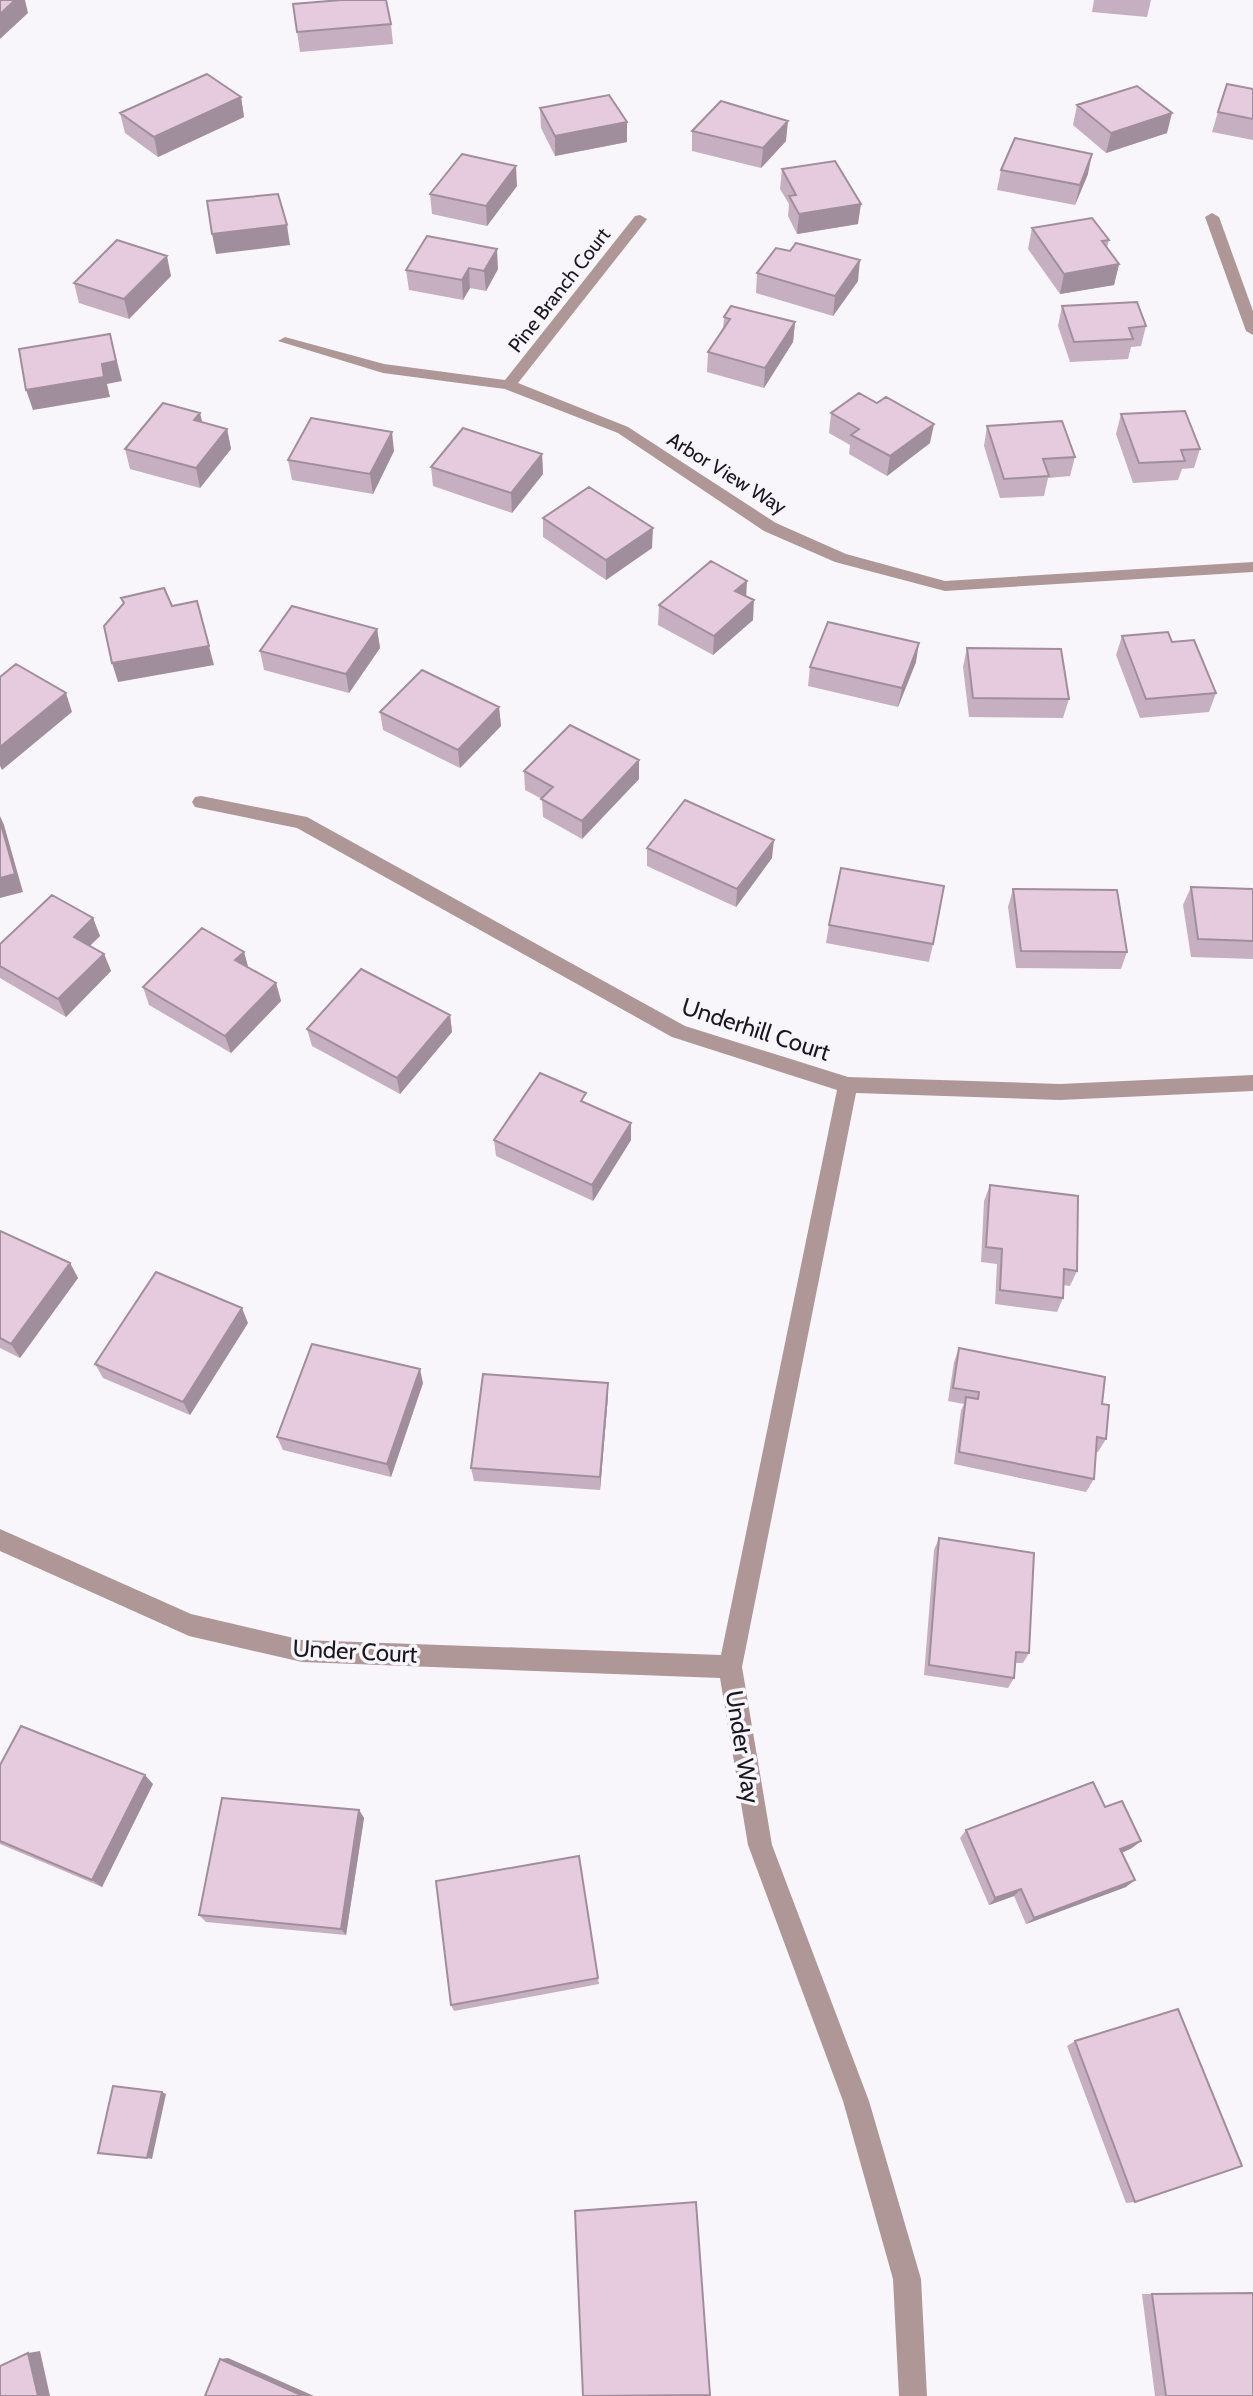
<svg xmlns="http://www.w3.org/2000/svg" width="1253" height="2396" font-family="Cabin,sans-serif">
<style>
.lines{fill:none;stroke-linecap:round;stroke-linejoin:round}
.minor{fill:#af9798;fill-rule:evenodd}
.wall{fill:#c6afc0}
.shaded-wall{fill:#a18e9c}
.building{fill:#e6cbdf;stroke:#a18e9c;stroke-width:2}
.labels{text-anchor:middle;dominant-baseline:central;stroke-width:7;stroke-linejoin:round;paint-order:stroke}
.far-street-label{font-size:20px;fill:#1b1720;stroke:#f8f6fb}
.street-label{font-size:24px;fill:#1b1720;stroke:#f8f6fb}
</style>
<rect width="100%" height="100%" fill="#f8f6fb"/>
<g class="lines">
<path class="minor" d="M1212 213 1219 217 1253 311V335L1246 331 1205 217Z
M640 215 647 219 645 222 518 383 628 427 776 523 846 554 945 581 1253 562V572L945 591 835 562 764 531 618 433 505 389 383 373 278 341 285 337 384 364 505 380 635 216Z
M201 796 307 817 685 1026 848 1077 1060 1084 1253 1075V1091L1060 1100 856 1093 742 1667 772 1845 869 2101 921 2279 927 2396H899L893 2279 843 2101 748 1845 720 1678 302 1662 189 1636 0 1551V1529L191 1614 302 1640 721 1655 837 1090 672 1037 297 828 195 807 192 802 195 797Z"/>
</g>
<path class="wall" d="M1094 0H1151L1147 17 1092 12Z
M293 4 391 24 393 44 300 52Z
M1253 89V140L1212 132 1218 112Z
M241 97 244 117 158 157 125 133 120 113Z
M1077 105 1167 133 1106 153 1073 125Z
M540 108 627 142 555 156 541 128Z
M692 131 786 141 761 168 692 151Z
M782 169 858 224 797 234 788 216 789 204 780 189Z
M1001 170 1088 174 1075 205 997 190Z
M517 186 487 226 432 214 430 194Z
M1032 228 1109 240 1107 248 1119 264 1114 285 1060 294 1028 249Z
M427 236 498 269 486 291 470 288 463 300 409 290 406 270Z
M757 273 858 281 833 316 756 293Z
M171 276 129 319 79 303 74 283Z
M1062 306 1146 326 1141 346 1131 347 1128 359 1070 362 1058 326Z
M724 317 795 322 793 342 764 388 707 372 708 352 723 330Z
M831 413 930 443 887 476 849 454 850 445 829 433Z
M1121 414 1200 449 1194 468 1182 469 1178 480 1133 483 1116 434Z
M987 426 1075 457 1070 476 1048 478 1044 496 1000 498 984 446Z
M227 429 231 449 200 488 130 469 125 449Z
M394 451 373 494 292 480 288 460Z
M542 454 543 474 512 513 433 486 431 467Z
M543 518 652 548 606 580 543 537Z
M746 596 753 620 713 655 658 625 659 605Z
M377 629 380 648 349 693 264 670 260 651Z
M1122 636 1172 642 1216 693 1209 712 1140 718 1116 655Z
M967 648 1069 699 1063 718 969 717 963 667Z
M916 662 898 707 808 686 810 667Z
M499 707 501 726 460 768 383 730 380 712Z
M639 760V779L582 839 543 817 542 799 525 790 524 771Z
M647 848 772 858 736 907 647 866Z
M1191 887 1253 889V959L1191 957 1183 905Z
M1013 889 1127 952 1121 969 1016 968 1008 907Z
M93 918 100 936 90 946 104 954 111 971 66 1017 0 978V944Z
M829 925 933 944 929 962 826 943Z
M244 952 248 968 276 983 281 1001 231 1053 149 1005 143 987Z
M450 1015 452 1032 400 1094 312 1046 307 1029Z
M587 1103 631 1124V1140L593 1201 496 1156 494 1140Z
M990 1185 1077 1271 1070 1286 1063 1285V1298L1057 1312 995 1304 997 1264 981 1262 984 1201Z
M0 1231 70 1263 78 1278 20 1358 0 1348Z
M248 1323 190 1415 103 1378 95 1364Z
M959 1348 1106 1439 1098 1452H1096L1094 1479 1086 1492 954 1464 961 1410 964 1404 948 1401 954 1362Z
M423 1383 391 1477 283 1450 277 1437Z
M608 1383V1396L600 1490 474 1481 471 1468Z
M939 1538 1029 1653 1023 1663H1015L1014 1678 1008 1688 924 1675 934 1550Z
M0 1765 153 1784 102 1887 0 1844Z
M359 1810 364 1818 346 1935 206 1922 199 1915Z
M966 1830 1132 1848 1122 1853 1126 1887 1026 1924 1014 1896 989 1905 960 1838Z
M579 1856 599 1984 454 2011 451 2005Z
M1075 2041 1135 2202 1126 2203 1067 2046Z
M1253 2293V2396H1155L1142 2294Z"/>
<path class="shaded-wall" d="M15 0H25L28 13 0 39V14Z
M241 97 244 117 158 157 154 137Z
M1172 113 1167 133 1106 153 1111 133Z
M788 121 786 141 761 168 763 148Z
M627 122V142L555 156V136Z
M1092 154 1088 174 1075 205 1080 185Z
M516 166 517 186 487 226 486 206Z
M861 204 858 224 797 234 799 214Z
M287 225 290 245 216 254 212 234Z
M497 249 498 269 486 291 484 271Z
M167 256 171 276 129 319 124 299Z
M860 260 858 281 833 316 835 296Z
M1119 264 1114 285 1060 294 1064 274Z
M469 268 470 288 463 300 462 280Z
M795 322 793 342 764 388 765 368Z
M110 334 122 381 107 384 110 397 33 410 26 390 102 364Z
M200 413 205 433 194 420Z
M934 424 930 443 887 476 890 456Z
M227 429 231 449 200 488 196 468Z
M392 432 394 451 373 494 370 474Z
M542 454 543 474 512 513 511 493Z
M653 528 652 548 606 580V560Z
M747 581 746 600 735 591Z
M754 600 753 620 713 655 714 636Z
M377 629 380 648 349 693 346 674Z
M919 643 916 662 898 707 902 688Z
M209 646 214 665 118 682 112 663Z
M66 693 72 712 2 770 0 766V747Z
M499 707 501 726 460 768 458 750Z
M639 760V779L582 839V821Z
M0 816 4 825 23 892 0 898Z
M774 840 772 858 736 907 737 889Z
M93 918 100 936 81 954 74 937Z
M244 952 249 970 235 960Z
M104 954 111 971 66 1017 58 999Z
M276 983 281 1001 231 1053 225 1036Z
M450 1015 452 1032 400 1094 397 1078Z
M631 1123V1140L593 1201 592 1185Z
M70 1263 78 1278 20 1358 11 1344Z
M242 1308 248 1323 190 1415 183 1402Z
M420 1369 423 1383 391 1477 387 1464Z
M608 1383V1396L600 1490V1477Z
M145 1775 153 1784 102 1887 92 1880Z
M359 1810 364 1818 346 1935 341 1929Z
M1141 1841 1132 1848 1112 1857 1120 1849Z
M1135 1880 1126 1887 1026 1924 1034 1918Z
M1021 1889 1014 1896 989 1905 995 1898Z
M162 2092 166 2094 152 2159 147 2158Z
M40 2351 50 2396H38L28 2353Z
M228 2358 314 2396H303L220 2359Z"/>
<path class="building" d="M0 0H15L0 14Z
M341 0H386L391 24 297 32 293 4Z
M207 74 241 97 154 137 120 113Z
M1227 84 1253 89V119L1218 112Z
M1137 86 1172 113 1111 133 1077 105Z
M609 95 627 122 555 136 540 108Z
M721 101 788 121 763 148 692 131Z
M1015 138 1092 154 1080 185 1001 170Z
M462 154 516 166 486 206 430 194Z
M835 161 861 204 799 214 789 196 796 195 782 169Z
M278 194 287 225 212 234 207 201Z
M1092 218 1109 240 1102 241 1119 264 1064 274 1032 228Z
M427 236 497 249 484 271 469 268 462 280 406 270Z
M117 240 167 256 124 299 74 283Z
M796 243 860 260 835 296 757 273 776 248 790 251Z
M1137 302 1146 326 1129 328 1133 339 1074 342 1062 306Z
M731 306 795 322 765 368 708 352 730 319 724 317Z
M110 334 116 361 102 364 104 377 26 390 19 349Z
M859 393 877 403 886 397 934 424 890 456 851 435 859 429 831 413Z
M163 403 200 413 194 420 227 429 196 468 125 449Z
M1185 411 1200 449 1181 450 1185 461 1139 463 1121 414Z
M311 418 392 432 370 474 288 460Z
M1062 421 1075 457 1043 459 1049 476 1004 479 987 426Z
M463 428 542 454 511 493 431 467Z
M589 487 653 528 606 560 543 518Z
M711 561 747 581 735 591 754 600 714 636 659 605Z
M164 588 172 606 197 601 209 646 112 663 104 626 124 603 121 598Z
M292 606 377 629 346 674 260 651Z
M828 622 919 643 902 688 810 667Z
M1168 632 1172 642 1194 640 1216 693 1146 699 1122 636Z
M967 648 1061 649 1069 699 973 698Z
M16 664 66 693 0 747V677Z
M422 670 499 707 458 750 380 712Z
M570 725 639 760 582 821 541 799 553 787 524 771Z
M685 800 774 840 737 889 647 848Z
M0 821 15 874 0 878Z
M841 868 944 886 933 944 829 925Z
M1191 887 1253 889V941L1198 939Z
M1013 889 1117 890 1127 952 1021 951Z
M52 895 93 918 74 937 104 954 58 999 0 966V944Z
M202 928 244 952 235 960 276 983 225 1036 143 987Z
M361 969 450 1015 397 1078 307 1029Z
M540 1073 586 1093 581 1101 631 1123 592 1185 494 1140Z
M990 1185 1078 1196 1077 1271 1064 1269 1063 1298 1000 1290 1002 1249 986 1247Z
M0 1231 70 1263 11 1344 0 1338Z
M156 1272 242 1308 183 1402 95 1364Z
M312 1344 420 1369 387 1464 277 1437Z
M959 1348 1105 1377 1102 1404 1109 1405 1106 1439 1097 1437 1094 1479 959 1452 966 1397 978 1399 979 1392 953 1388Z
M483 1374 608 1383 600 1477 471 1468Z
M939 1538 1034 1553 1029 1653 1016 1652 1014 1678 929 1665Z
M21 1726 145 1775 92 1880 0 1841V1765Z
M1093 1782 1105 1807 1122 1801 1141 1841 1120 1849 1135 1880 1034 1918 1021 1889 995 1898 966 1830Z
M222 1798 359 1810 341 1929 199 1915Z
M579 1856 598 1978 451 2005 436 1881Z
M1178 2009 1242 2166 1135 2202 1075 2041Z
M113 2086 162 2092 147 2158 98 2153Z
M696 2202 710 2395 583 2396 575 2211Z
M1253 2293V2396H1166L1152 2294Z
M28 2353 38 2396H0V2366Z
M220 2359 303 2396H205Z"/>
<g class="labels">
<g class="far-street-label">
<text transform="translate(559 290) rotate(-52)">Pine Branch Court</text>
<text transform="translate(727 473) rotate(32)">Arbor View Way</text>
</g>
<g class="street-label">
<text transform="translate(756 1029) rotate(18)">Underhill Court</text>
<text transform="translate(355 1651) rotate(3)">Under Court</text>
<text transform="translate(743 1747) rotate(81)">Under Way</text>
</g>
</g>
</svg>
